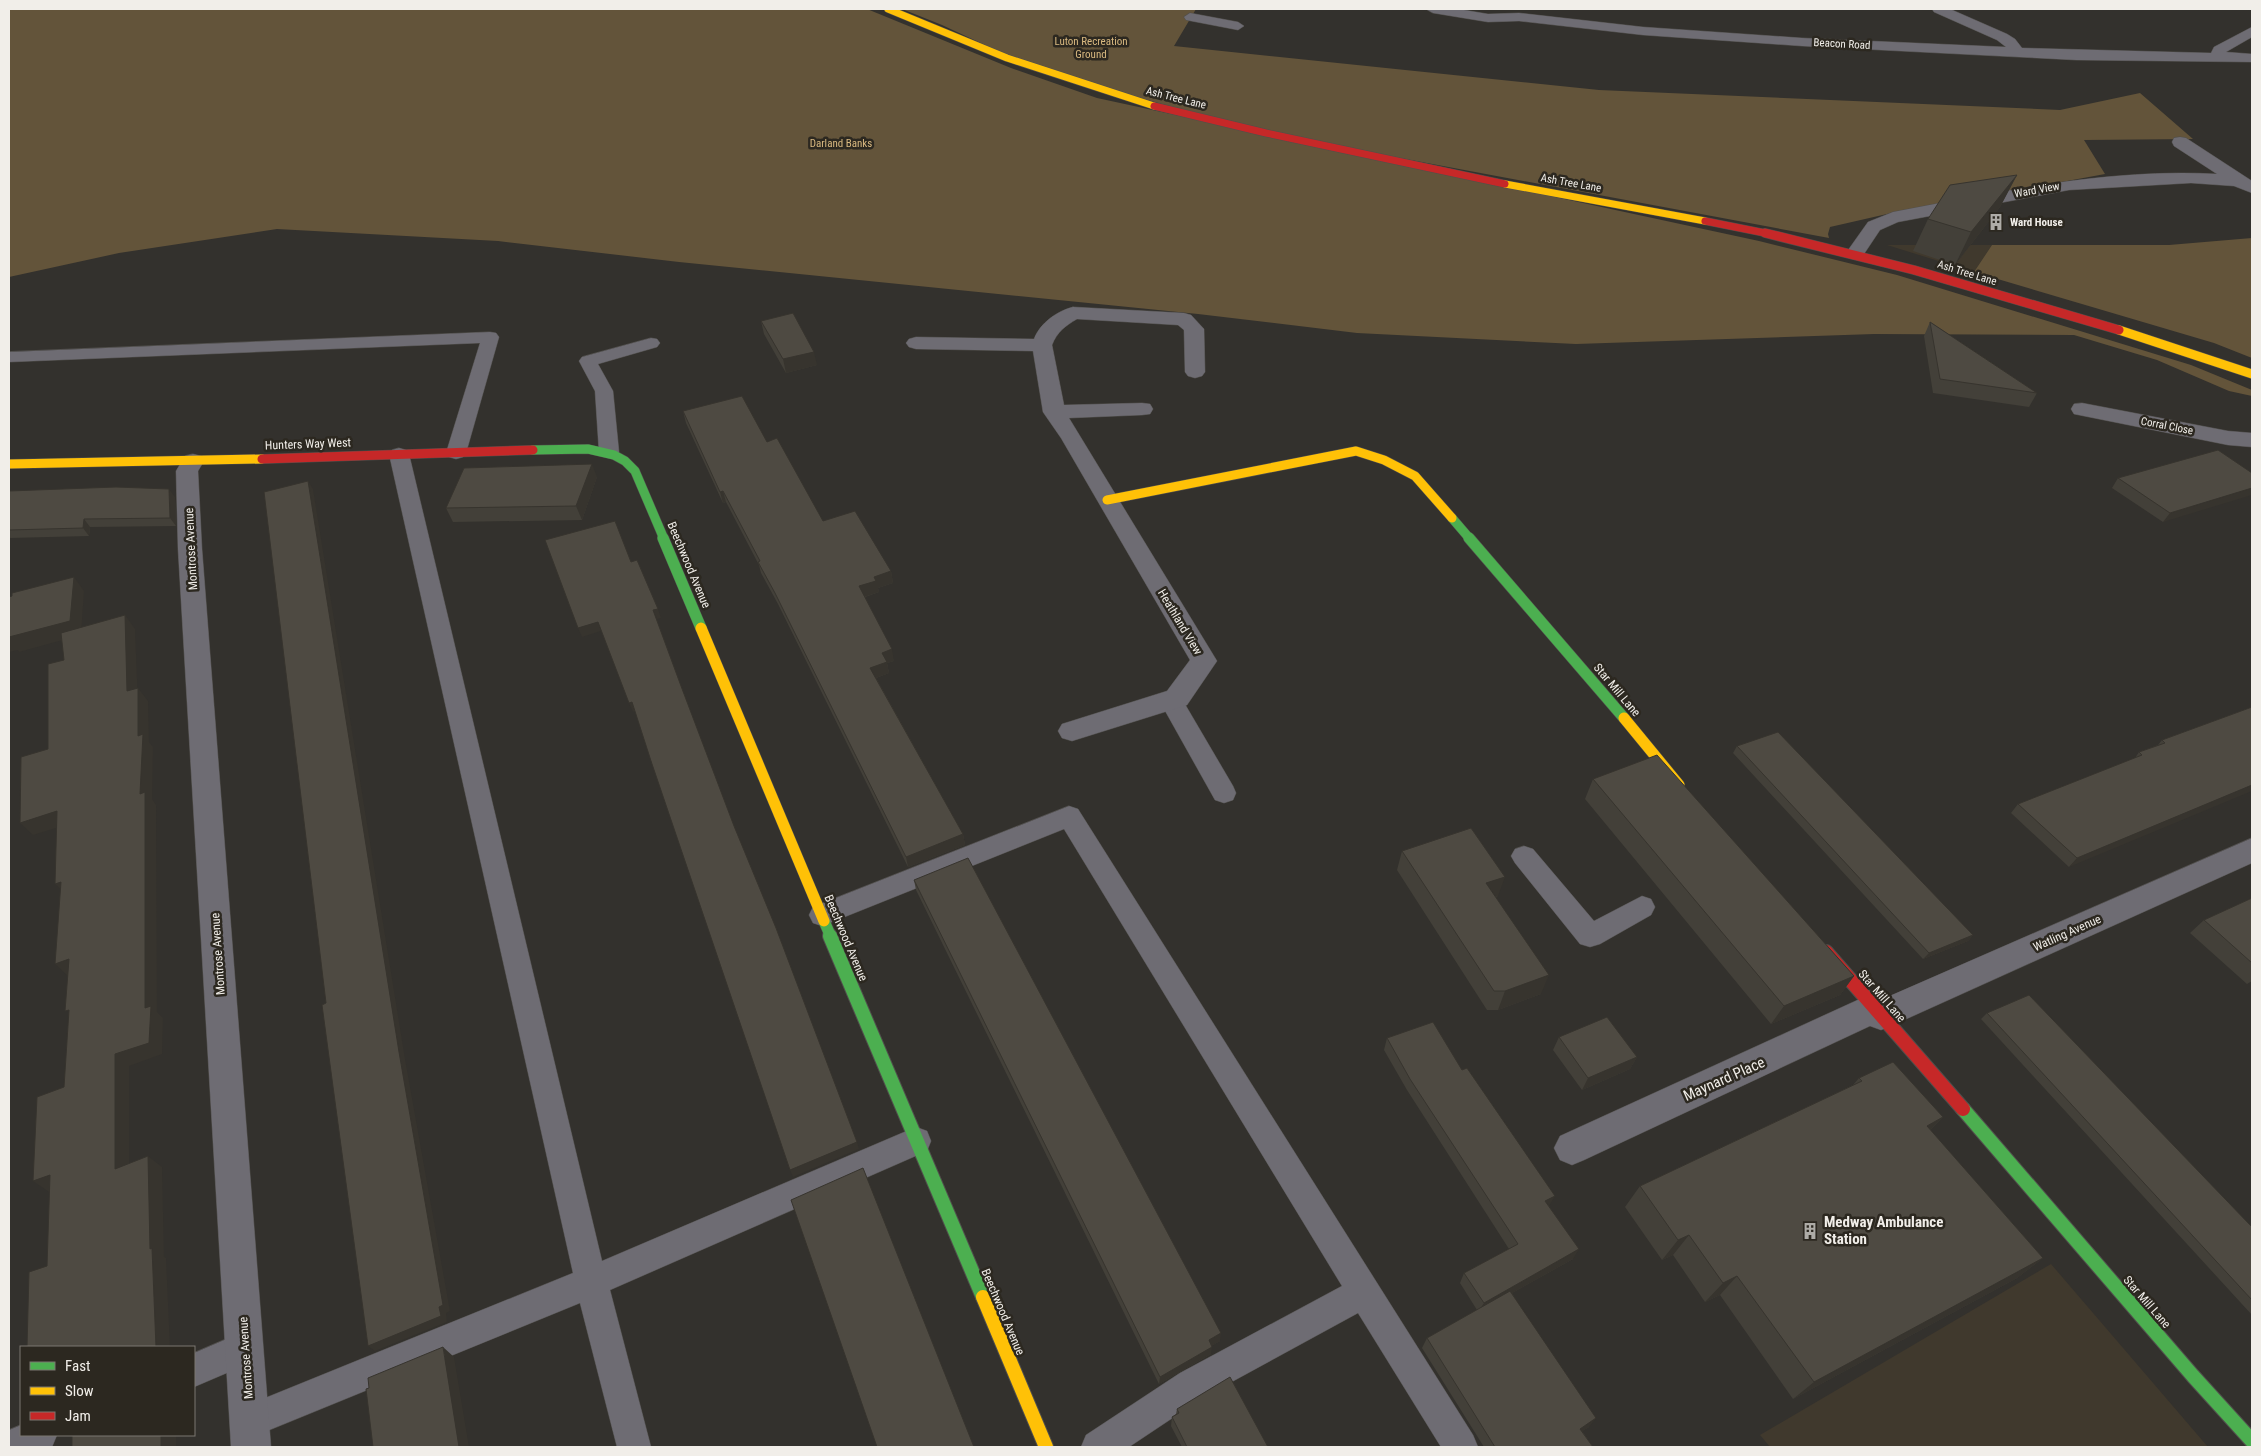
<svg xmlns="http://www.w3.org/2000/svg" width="2261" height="1456" font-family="'Roboto Condensed',sans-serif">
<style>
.built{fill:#40392d}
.green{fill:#63543a}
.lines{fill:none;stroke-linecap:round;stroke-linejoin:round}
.lane-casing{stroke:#514f4c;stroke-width:1}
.street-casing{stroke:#514f4c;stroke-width:1}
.fast-far2-casing{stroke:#514f4c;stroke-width:10}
.fast-far1-casing{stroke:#514f4c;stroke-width:12}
.fast-casing{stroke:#514f4c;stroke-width:16}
.slow-far3-casing{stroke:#514f4c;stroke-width:8}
.slow-far2-casing{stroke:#514f4c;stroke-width:10}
.slow-far1-casing{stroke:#514f4c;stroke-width:12}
.slow-casing{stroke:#514f4c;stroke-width:16}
.jam-far2-casing{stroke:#514f4c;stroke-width:8}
.jam-far1-casing{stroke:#514f4c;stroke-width:10}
.jam-casing{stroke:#514f4c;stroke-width:16}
.lane{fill:#6e6c73;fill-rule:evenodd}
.street{fill:#6e6c73;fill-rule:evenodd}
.fast-far2{stroke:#4caf50;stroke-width:9}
.fast-far1{stroke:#4caf50;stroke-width:11}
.fast{stroke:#4caf50;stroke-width:14}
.slow-far3{stroke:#ffc107;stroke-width:7}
.slow-far2{stroke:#ffc107;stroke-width:9}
.slow-far1{stroke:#ffc107;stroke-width:11}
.slow{stroke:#ffc107;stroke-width:14}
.jam-far2{stroke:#c62828;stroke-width:7}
.jam-far1{stroke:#c62828;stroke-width:9}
.jam{stroke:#c62828;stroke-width:14}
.wall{fill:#434039}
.shaded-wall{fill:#37342e}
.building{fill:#4e4a42;stroke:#37342e}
.labels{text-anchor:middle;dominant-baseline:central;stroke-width:5;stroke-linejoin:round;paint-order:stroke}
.far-park-label{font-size:11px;fill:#d9b980;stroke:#2c2820}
.far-street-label{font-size:11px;fill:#f1eee9;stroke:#2c2820}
.far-poi-label{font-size:11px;font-weight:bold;fill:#f1eee9;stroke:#2c2820;text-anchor:start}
.street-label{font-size:12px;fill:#f1eee9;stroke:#2c2820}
.near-street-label{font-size:15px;fill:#f1eee9;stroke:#2c2820}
.near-poi-label{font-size:15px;font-weight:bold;fill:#f1eee9;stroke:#2c2820;text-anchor:start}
</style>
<rect width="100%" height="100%" fill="#33312d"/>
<path class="built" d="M1887 245H1992L1974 272Z
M2051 1264 2208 1447H1770L1760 1435Z"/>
<path class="green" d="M9 9H867L1011 68 1097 98 1759 241 1897 275 2191 365 2252 390V396L2229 391 2157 360 2074 335 1874 334 1576 344 1357 333 1198 314 679 262 498 241 277 229 119 253 9 277Z
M902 9H1196L1174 46 1599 90 2060 110 2140 93 2193 139 2084 140 2105 174 1887 214 1830 227 1828 234 1829 238 1266 133 1036 69 942 25Z
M2252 238V358L2214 343 1974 272 1992 245H2169Z"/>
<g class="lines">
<g class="lane-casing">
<path id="lane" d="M1190 13 1238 22 1244 26 1238 30 1186 20 1184 17Z
M490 332 496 333 499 337 466 453 463 457 456 459 449 457 446 453 480 343 9 362V352Z
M651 338 657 339 660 343 657 347 598 364 613 391 619 452 616 456 609 458 602 456 599 452 595 391 579 361 582 357Z
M399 448 406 450 409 454 602 1261 916 1127 927 1131 931 1141 927 1151 610 1290 651 1447H617L580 1303 250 1438 238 1433 233 1421 238 1409 573 1273 389 454 392 450Z
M1171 692 1179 694 1233 786 1236 793 1233 800 1224 803 1215 800 1159 700 1163 694Z
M1069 806 1078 809 1473 1435 1478 1447H1441L1358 1313 1204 1397 1129 1447H1081L1086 1435 1180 1373 1342 1286 1064 829 822 926 813 923 809 915 813 907Z
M1524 846 1533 849 1594 921 1642 896 1651 899 1655 907 1651 915 1600 944 1590 947 1580 944 1515 863 1511 856 1515 849Z
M245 1331 257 1336 262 1348 257 1360 194 1387V1353Z
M21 1425V1435H57L52 1447H9V1430Z"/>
</g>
<g class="street-casing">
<path id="street" d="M1426 9H1458L1488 14 1519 13 1643 27 1802 38 2006 47 1997 40 1934 12 1932 9H1950L2007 34 2015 39 2022 48 2211 53 2214 47 2252 27V37L2226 52 2252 54V62L2076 60 1802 46 1643 35 1519 21 1488 22 1433 13Z
M2180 137 2186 138 2252 181V193L2234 186 2191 183 2069 190 1898 222 1880 230 1862 257 1855 259 1848 257 1846 253 1868 222 1893 212C2000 192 2108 168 2217 174L2174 146 2172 142 2174 138Z
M1073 307 1184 313 1191 315 1204 329 1205 372 1202 376 1195 378 1188 376 1185 372 1184 330 1178 325 1077 319C1065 326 1057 332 1052 345L1064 405 1142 403 1150 404 1153 409 1150 414 1142 415 1069 418 1217 661 1187 705 1072 741 1062 738 1058 731 1062 724 1167 691 1190 660 1061 438 1043 412 1033 351 916 349 909 347 906 343 909 339 916 337 1034 339C1040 323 1057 311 1073 307Z
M2082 403 2228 431 2252 433V447L2228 445 2074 414 2071 409 2074 404Z
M193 454 201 456 204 461 198 471 202 549 271 1447H231L178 549 176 471 185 456Z
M2252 838V863L1893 1025 1881 1030 1870 1026 1584 1160 1572 1165 1560 1160 1554 1148 1560 1136 1862 998 1874 994 1885 998Z"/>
</g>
<g class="fast-far2-casing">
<path id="fast-far2" d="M533 450 588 449 614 455 625 461 635 471 664 539
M1452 518 1470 539"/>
</g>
<g class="fast-far1-casing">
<path id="fast-far1" d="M663 538 701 628
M1469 538 1624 718
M824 921 831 937"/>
</g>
<g class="fast-casing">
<path id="fast" d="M830 936 983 1297
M1963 1109 2193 1376 2252 1441"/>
</g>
<g class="slow-far3-casing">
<path id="slow-far3" d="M888 9 1007 58 1154 106
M1505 184 1705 221"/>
</g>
<g class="slow-far2-casing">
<path id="slow-far2" d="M2119 330 2252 374
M9 464 262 459
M1107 500 1356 451 1384 460 1415 476 1452 518"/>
</g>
<g class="slow-far1-casing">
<path id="slow-far1" d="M701 628 824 921
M1624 718 1679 785"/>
</g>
<g class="slow-casing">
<path id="slow" d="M983 1297 1046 1447"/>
</g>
<g class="jam-far2-casing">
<path id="jam-far2" d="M1154 106 1266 133 1505 184
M1705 221 1770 234"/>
</g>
<g class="jam-far1-casing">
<path id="jam-far1" d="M1765 233 1914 270 2119 330
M262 459 533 450"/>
</g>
<g class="jam-casing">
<path id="jam" d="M1826 952 1963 1109"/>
</g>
<use href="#lane" class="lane"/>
<use href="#street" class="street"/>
<use href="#fast-far2" class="fast-far2"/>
<use href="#fast-far1" class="fast-far1"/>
<use href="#fast" class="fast"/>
<use href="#slow-far3" class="slow-far3"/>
<use href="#slow-far2" class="slow-far2"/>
<use href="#slow-far1" class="slow-far1"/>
<use href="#slow" class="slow"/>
<use href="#jam-far2" class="jam-far2"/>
<use href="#jam-far1" class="jam-far1"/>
<use href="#jam" class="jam"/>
</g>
<path class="wall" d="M2017 175 2000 207 1955 265 1913 251 1928 219Z
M761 321 817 365 786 373 764 334Z
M1930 322 2037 393 2029 407 1933 393 1924 336Z
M683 411 767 442 823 521 891 571 893 583 878 588 879 592 865 597 894 661 887 663 889 673 876 678 963 834 965 845 908 867 778 604 761 573 759 565 726 502 723 503 686 423Z
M2252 473 2163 522 2112 488 2118 478Z
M597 477 582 520 453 522 446 508Z
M9 491 175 497 176 526 90 527 89 536 9 538Z
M2252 707 2069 867 2011 813 2018 804 2135 758 2139 752 2158 745 2162 740Z
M1737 746 1973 935 1968 941 1923 959 1733 753Z
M1593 779 1854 976 1840 995 1771 1024 1585 799Z
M1402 851 1498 896 1496 897 1541 994 1498 1010H1487L1397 870Z
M914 880 1220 1341 1211 1346V1354L1159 1384 916 890Z
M2252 898V981L2247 984 2190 933 2204 920Z
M1987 1013 2252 1227V1315L1981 1019Z
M1559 1037 1637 1057 1630 1069 1582 1090 1553 1050Z
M1387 1038 1462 1070 1549 1206 1573 1259 1512 1293 1589 1427 1582 1431 1593 1447H1484L1422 1348 1427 1338 1477 1310 1460 1283 1464 1273 1509 1249 1407 1090 1384 1050Z
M1859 1078 1943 1117 1930 1130 2043 1258 2017 1278 1793 1399 1720 1295 1705 1302 1673 1255 1662 1260 1625 1207 1640 1186 1853 1085Z
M1177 1409 1268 1447H1182L1171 1426 1172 1417 1176 1414Z"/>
<path class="shaded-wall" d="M2017 175 2000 207 1955 265 1971 232Z
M814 352 817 365 786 373 783 359Z
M592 464 597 477 582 520 576 506Z
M308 481 313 489 405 1059 450 1311 446 1313 447 1322 375 1351 368 1346 399 1052Z
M2252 488V495L2163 522 2170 513Z
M169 489 175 497 176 526 170 518Z
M723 491 726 502 723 503 720 492Z
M84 519 90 527 89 536 83 528Z
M891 571 893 583 878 588 879 592 861 598 859 586 874 577Z
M74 577 84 591 81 635 19 652 18 650 9 652V636Z
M658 609 661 618 657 619 653 610Z
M125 615 135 629 138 704 127 691Z
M598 622 601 631 582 637 578 628Z
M892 649 894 661 887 663 889 673 873 679 870 668 882 653Z
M138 688 148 701 149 742 153 747 152 799 156 805 157 1012 163 1018 162 1054 129 1066V1180L115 1169V1054L145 1008 138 736Z
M632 702 636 711 633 712 629 703Z
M2252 785V791L2069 867 2077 858Z
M57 811 69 824 33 835 20 823Z
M963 834 965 845 908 867 906 857Z
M1505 877 1498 896 1479 902 1486 883Z
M61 882 68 896 55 884Z
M1973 935 1968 941 1923 959 1929 953Z
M69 959 68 976 55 964Z
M1549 975 1541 994 1498 1010 1505 991Z
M1854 976 1840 995 1771 1024 1784 1006Z
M1637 1057 1630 1069 1582 1090 1588 1078Z
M1943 1117 1921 1139 1927 1126Z
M857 1142 859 1149 793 1177 790 1170Z
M148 1156 162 1167 164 1257 166 1258 170 1347H156L150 1249Z
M50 1175 65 1185 49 1192 33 1181Z
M1555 1196 1549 1206 1545 1201Z
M1689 1235 1673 1255 1662 1260 1678 1240Z
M1579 1249 1573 1259 1478 1312 1484 1303Z
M2043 1258 2017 1278 1793 1399 1814 1382Z
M1737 1276 1720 1295 1705 1302 1723 1283Z
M1221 1333 1220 1341 1208 1348 1209 1340Z
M443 1347 454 1357 469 1447H459Z
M1212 1347 1211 1354 1159 1384 1160 1377Z
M1596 1418 1589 1427 1572 1437 1580 1429Z
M161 1435H176V1447H161Z"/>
<path class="building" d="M2017 175 1971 232 1928 219 1950 185Z
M793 313 814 352 783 359 761 321Z
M1930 322 2037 393 1940 379Z
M742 396 767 442 777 438 823 521 855 511 891 571 874 577 876 581 859 586 892 649 882 653 887 662 870 668 963 834 906 857 775 593 758 562 760 561 723 491 720 492 683 411Z
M2218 450 2252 473V488L2170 513 2118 478Z
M592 464 576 506 446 508 464 468Z
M308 481 399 1052 443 1305 439 1307 441 1316 368 1346 322 1005 326 1003 264 492Z
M116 487 169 489 170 518 84 519 83 528 9 530V491Z
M615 521 631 562 637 560 658 609 653 610 681 686 734 826 776 928 857 1142 790 1170 651 761 632 702 629 703 598 622 578 628 545 540Z
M74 577 70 621 9 637V597L12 596V593Z
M125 615 127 691 138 688V736L143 734 140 794 145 792V1008L151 1006 149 1043 115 1054V1169L148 1156 150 1249 152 1248 156 1347H27L29 1272 47 1266 50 1175 33 1181 37 1097 64 1087 69 1010 65 1011 69 959 55 964 61 882 55 884 57 811 20 823 21 757 48 749V664L64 660 61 633Z
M2252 707V785L2077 858 2018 804 2142 755 2139 752 2165 743 2162 740Z
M1778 732 1973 935 1929 953 1737 746Z
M1657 755 1854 976 1784 1006 1593 779Z
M1471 828 1505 877 1486 883 1549 975 1505 991H1494L1402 851Z
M968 858 1221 1333 1209 1340 1212 1347 1160 1377 914 880Z
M2252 898V963L2204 920Z
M2029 995 2252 1227V1300L1987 1013Z
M1607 1017 1637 1057 1588 1078 1559 1037Z
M1433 1022 1462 1070 1467 1068 1555 1196 1545 1201 1579 1249 1484 1303 1464 1273 1518 1244 1410 1079 1387 1038Z
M1893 1062 1943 1117 1927 1126 2043 1258 1814 1382 1737 1276 1723 1283 1689 1235 1678 1240 1640 1186 1862 1081 1859 1078Z
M863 1168 974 1447H877L791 1200Z
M1510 1291 1596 1418 1580 1429 1593 1447H1495L1427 1338Z
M443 1347 459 1447H373L366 1389 369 1388 368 1378Z
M1230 1377 1268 1447H1187L1172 1417 1179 1413 1177 1409Z
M72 1435H161V1447H72Z"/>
<defs>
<g id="building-bare" transform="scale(1.35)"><path d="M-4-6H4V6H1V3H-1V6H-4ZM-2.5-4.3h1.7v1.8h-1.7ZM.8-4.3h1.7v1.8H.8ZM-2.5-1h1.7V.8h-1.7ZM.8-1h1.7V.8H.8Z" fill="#aeaca7" stroke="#2c2820" stroke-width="2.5" paint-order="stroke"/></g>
</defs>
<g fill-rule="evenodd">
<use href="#building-bare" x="1996" y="222"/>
<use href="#building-bare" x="1810" y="1231"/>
</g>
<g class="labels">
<g class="far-park-label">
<text x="1091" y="41">Luton Recreation<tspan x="1091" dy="13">Ground</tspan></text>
<text x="841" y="143">Darland Banks</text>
</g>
<g class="far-street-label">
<text transform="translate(1842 44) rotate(3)">Beacon Road</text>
<text transform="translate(1176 98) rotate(14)">Ash Tree Lane</text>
<text transform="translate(1571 183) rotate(10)">Ash Tree Lane</text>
<text transform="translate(2037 190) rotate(-10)">Ward View</text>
<text transform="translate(1967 273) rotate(17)">Ash Tree Lane</text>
<text transform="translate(2167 426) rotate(11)">Corral Close</text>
</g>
<g class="far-poi-label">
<text x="2010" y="222">Ward House</text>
</g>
<g class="street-label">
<text transform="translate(308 444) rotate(-2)">Hunters Way West</text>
<text transform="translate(191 549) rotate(-93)">Montrose Avenue</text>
<text transform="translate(689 565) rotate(67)">Beechwood Avenue</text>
<text transform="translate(1180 622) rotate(59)">Heathland View</text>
<text transform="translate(1617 690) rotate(50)">Star Mill Lane</text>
<text transform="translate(2067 933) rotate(-24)">Watling Avenue</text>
<text transform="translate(846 938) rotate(67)">Beechwood Avenue</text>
<text transform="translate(218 954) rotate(-94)">Montrose Avenue</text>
<text transform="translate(1882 996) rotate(49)">Star Mill Lane</text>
<text transform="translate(2147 1302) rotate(49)">Star Mill Lane</text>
<text transform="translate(1003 1312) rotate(67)">Beechwood Avenue</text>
<text transform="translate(246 1358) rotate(-94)">Montrose Avenue</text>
</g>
<g class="near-street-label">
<text transform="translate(1724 1079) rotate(-24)">Maynard Place</text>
</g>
<g class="near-poi-label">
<text x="1824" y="1222">Medway Ambulance<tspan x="1824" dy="17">Station</tspan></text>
</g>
</g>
<rect width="2261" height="1456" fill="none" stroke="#f1eee9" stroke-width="20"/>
<rect x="20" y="1346" width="175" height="90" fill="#2c2820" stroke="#7b7770"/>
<rect x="30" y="1362" width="25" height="8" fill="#4caf50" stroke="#7b7770"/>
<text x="65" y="1371" font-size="15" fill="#f1eee9">Fast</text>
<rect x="30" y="1387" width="25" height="8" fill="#ffc107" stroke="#7b7770"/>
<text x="65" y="1396" font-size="15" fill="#f1eee9">Slow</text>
<rect x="30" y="1412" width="25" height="8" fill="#c62828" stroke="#7b7770"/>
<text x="65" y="1421" font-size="15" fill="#f1eee9">Jam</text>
</svg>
